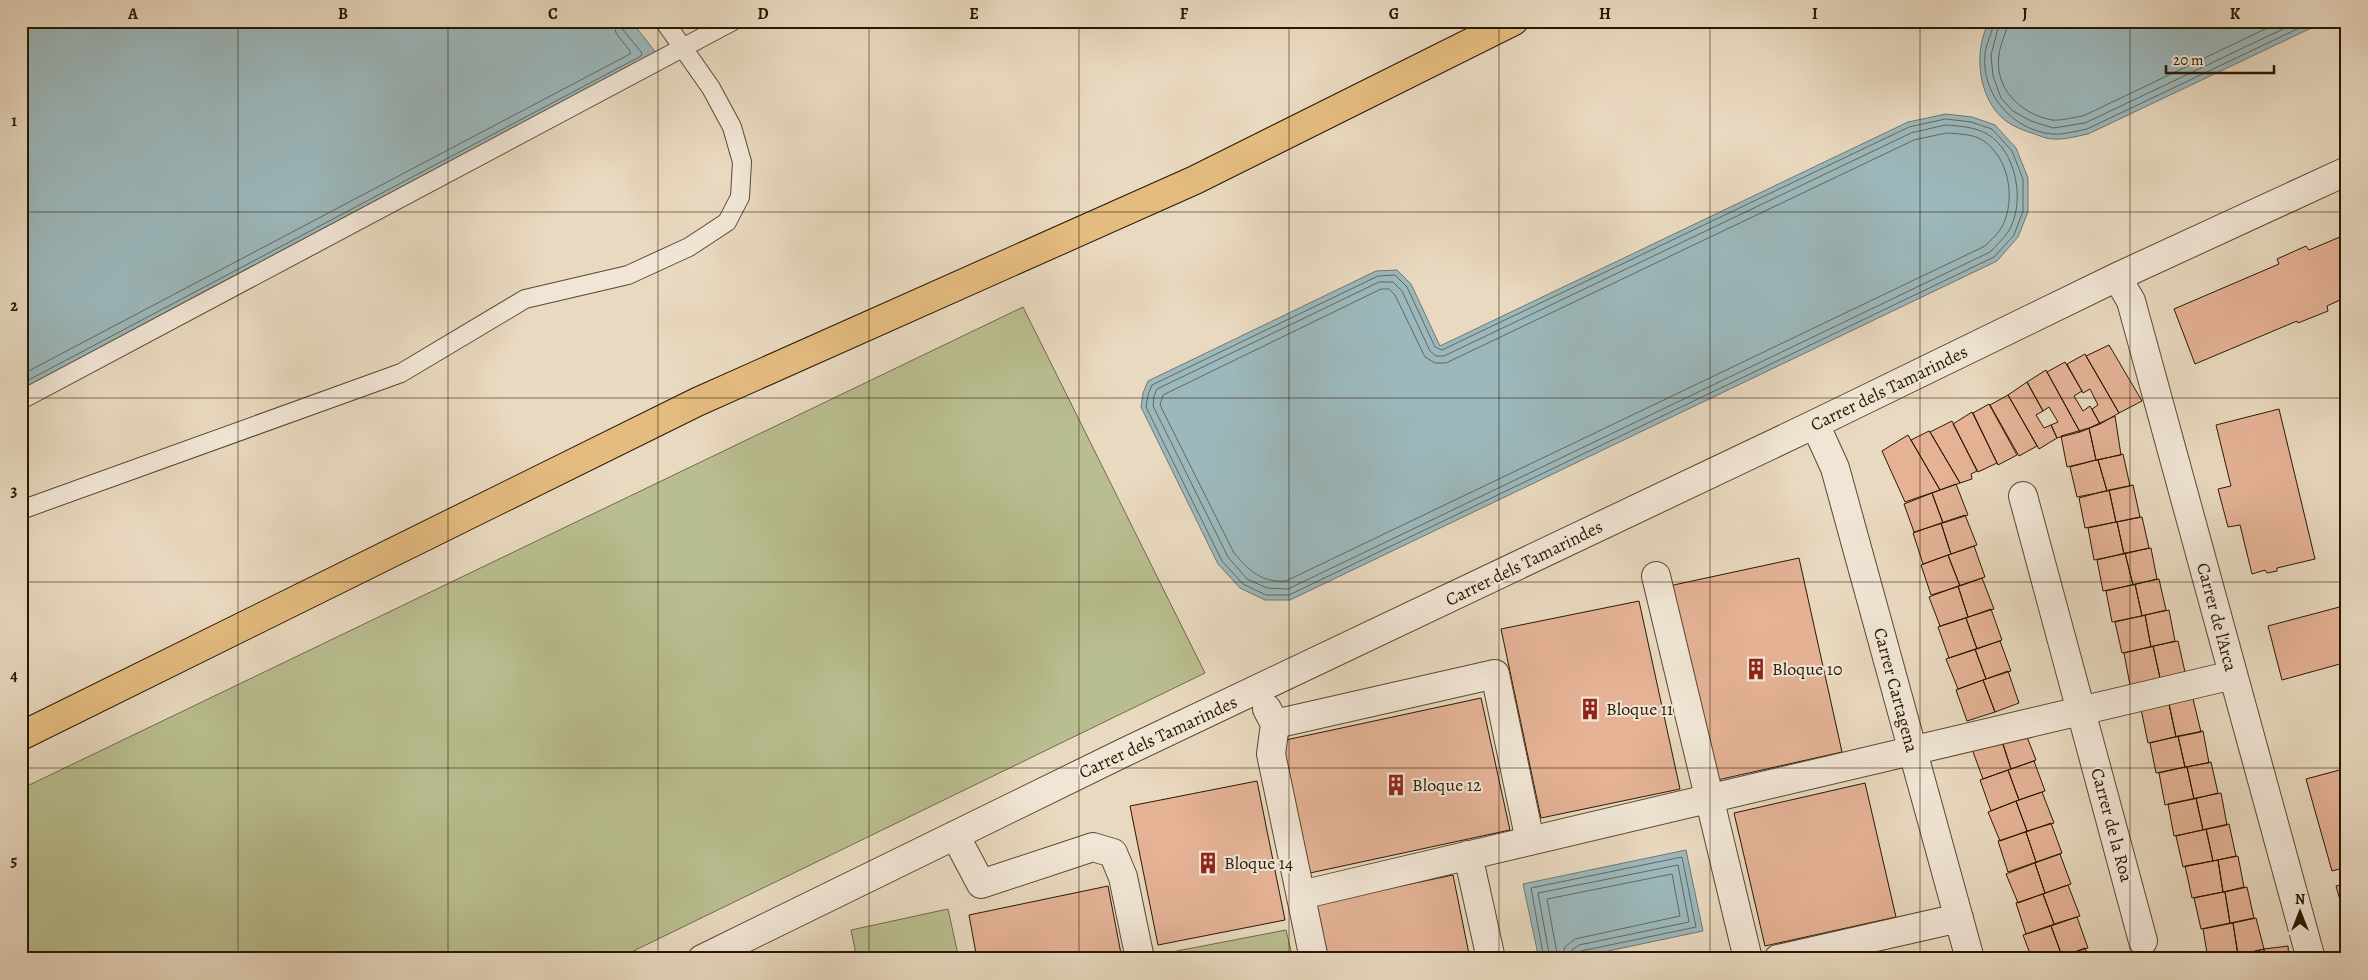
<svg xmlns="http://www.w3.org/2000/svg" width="2368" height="980" font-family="Alegreya,serif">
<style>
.green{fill:#b9be90;stroke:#716b48}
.water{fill:#9cb8bc;stroke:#6e7871}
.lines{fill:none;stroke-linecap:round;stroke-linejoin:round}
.shore{stroke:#62685e;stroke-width:1}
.building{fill:#e5b296;stroke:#291800}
.service-casing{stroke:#594830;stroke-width:20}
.minor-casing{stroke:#594830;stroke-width:30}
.trunk-casing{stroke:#291800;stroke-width:30}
.service{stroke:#f1e6d6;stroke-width:18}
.minor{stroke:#f1e6d6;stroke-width:28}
.trunk{stroke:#e4bc80;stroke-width:28}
.grid{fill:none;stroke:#291800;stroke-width:1;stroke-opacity:0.55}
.labels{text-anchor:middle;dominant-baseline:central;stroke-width:4;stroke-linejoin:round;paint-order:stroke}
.street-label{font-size:18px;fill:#291800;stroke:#f1e6d6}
.poi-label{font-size:18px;fill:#291800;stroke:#f1e6d6;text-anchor:start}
.neatline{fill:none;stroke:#291800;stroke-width:2}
.grid-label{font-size:16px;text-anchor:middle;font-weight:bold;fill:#291800}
</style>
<rect width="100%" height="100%" fill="#e9d9c0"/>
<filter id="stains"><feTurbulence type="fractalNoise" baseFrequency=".004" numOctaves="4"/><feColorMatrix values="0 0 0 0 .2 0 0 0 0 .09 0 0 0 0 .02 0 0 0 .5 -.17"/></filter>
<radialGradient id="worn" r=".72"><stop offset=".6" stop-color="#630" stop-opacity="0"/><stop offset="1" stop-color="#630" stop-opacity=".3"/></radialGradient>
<path class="green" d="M1023 307 1205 673 617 959H21V789Z
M948 909 959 959H857L851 930Z
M1286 930 1293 959H1157L1156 955Z"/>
<path class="water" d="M21 21H631L661 59 21 397Z
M1990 21H2326L2088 134C2077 136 2064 140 2053 139 2047 139 2040 136 2035 134 2025 131 2014 127 2006 121 1978 100 1972 50 1990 21Z
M1946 114 1972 117 1995 125 2016 148 2028 178V212L2018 237 1997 261 1290 600H1265L1240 588 1218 564 1141 407 1143 393 1148 381 1376 271 1397 270 1411 284 1440 346 1908 122Z
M1686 850 1703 931 1570 959H1539L1523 884Z"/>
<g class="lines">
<path class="shore" d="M1994 21C1993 32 1986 43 1985 54 1981 95 2013 130 2052 134 2063 135 2076 131 2087 129L2314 21
M2000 21 1991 55 1993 76 2001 98 2013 111 2031 121 2053 128 2085 123 2300 21
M2008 21C2007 33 2000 43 1999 55 1994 89 2021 114 2052 120 2061 121 2074 117 2083 116L2282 21
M1946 119 1971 122 1992 129 2012 151 2023 179V211L2014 235 1994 257 1289 595H1266L1243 584 1222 561 1146 407 1148 395 1152 385 1378 276 1395 275 1407 287 1435 347 1442 350 1909 127Z
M1946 125C1960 126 1975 127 1987 134 2017 151 2026 204 2008 232 2003 239 1996 246 1990 252L1288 589 1267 588 1247 579 1228 557 1153 406 1154 396 1157 389 1379 282H1393L1402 291 1430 351 1436 356H1444L1911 133Z
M1947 133C1959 134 1974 134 1984 141 2010 160 2015 199 2003 225 1999 233 1991 240 1985 246L1286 581C1260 582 1251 572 1234 553L1160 405 1163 395 1381 289H1389L1395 295 1425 357 1435 363H1446L1914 140Z
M21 375 630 54V51L616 33 614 21
M21 384 641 56 642 53 623 30 621 21
M1544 959 1531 888 1682 857 1696 927 1581 951 1577 954 1576 959
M1550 959 1538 893 1678 865 1689 922 1579 945 1572 950 1570 959
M1558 959 1547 899 1672 874 1680 916 1575 939 1565 947 1562 959"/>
</g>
<path class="building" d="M2347 234V300L2342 302 2340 300 2327 306 2328 311 2298 323 2297 321 2195 364 2174 309 2279 264 2277 259 2306 246 2309 250Z
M2109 345 2142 401 2119 413 2086 356Z
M2085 354 2119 413 2100 424 2092 409 2098 405 2090 389 2083 393 2067 364Z
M2065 362 2082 391 2074 396 2083 411 2090 406 2100 424 2080 432 2047 372Z
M2046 370 2047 372 2080 432 2057 438 2051 425 2058 422 2049 407 2043 411 2027 382Z
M2027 382 2043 411 2036 415 2044 428 2051 425 2057 438 2039 449 2008 395Z
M2008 395 2037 446 2019 456 1990 405Z
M1989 404 2017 455 1998 465 1973 413Z
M2279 409 2315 559 2277 568V571L2267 573 2265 570 2252 574 2240 525 2228 527 2218 489 2231 486 2216 425Z
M1972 412 1997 463 1978 472 1953 424Z
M2115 416 2121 455 2096 460 2089 428Z
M1952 421 1977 471 1971 474 1972 479 1960 483 1930 432Z
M2089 428 2096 460 2067 467 2061 436Z
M1929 431 1930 432 1960 483 1940 490 1911 440Z
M1908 435 1940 490 1905 502 1882 451Z
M2123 454 2130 486 2107 491 2098 460Z
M2096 460H2098L2107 491 2077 497 2070 467Z
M1956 484 1968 515 1943 523 1932 493Z
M2133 485 2140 517 2116 522 2109 490Z
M2109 490 2116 522 2085 528 2079 498Z
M1932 493 1943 523 1914 532 1904 504Z
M1965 515 1977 545 1951 554 1941 523Z
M2142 517 2149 548 2124 554 2117 522Z
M2116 522H2117L2124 554 2094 560 2088 528Z
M1941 523 1951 554 1923 564 1913 533Z
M1974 546 1985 577 1960 586 1948 555Z
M2151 548 2157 579 2133 585 2125 553Z
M2125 553 2133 585 2103 591 2097 560Z
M1948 555 1960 586 1931 595 1921 565Z
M1799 558 1842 752 1713 781 1669 586Z
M1982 578 1994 609 1968 617 1958 586Z
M2159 579 2166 610 2142 616 2135 584Z
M2135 584 2142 616 2112 622 2106 591Z
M1958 586 1968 617 1940 626 1929 597Z
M1639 601 1680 789 1541 818 1501 629Z
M2347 605V662L2282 680 2268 626Z
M1991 609 2002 640 1977 649 1966 618Z
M2169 610 2175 641 2151 647 2145 615Z
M2145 615 2151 647 2122 653 2115 622Z
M1966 618 1977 649 1949 658 1938 627Z
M2000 641 2011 671 1986 679 1975 649Z
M2178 641 2185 672 2160 678 2153 646Z
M2153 646 2160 678 2130 685 2124 653Z
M1975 649 1986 679 1958 689 1946 659Z
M2008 671 2019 703 1995 712 1983 680Z
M1983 680 1995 712 1967 721 1956 690Z
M1481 698 1510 830 1310 873 1281 741Z
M2193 699 2201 732 2176 737 2169 704Z
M2169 704 2176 737 2148 743 2141 709Z
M2024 729 2036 760 2011 769 2001 738Z
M2203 731 2209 763 2185 767 2178 736Z
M2178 736 2185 767 2156 773 2150 743Z
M2001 738 2011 769 1983 779 1972 749Z
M2034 761 2045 791 2019 800 2008 770Z
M2211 762 2218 793 2194 799 2187 767Z
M2185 767H2187L2194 799 2165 805 2159 773Z
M2347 768V867L2332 871 2306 779Z
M2008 770 2019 800 1991 811 1980 780Z
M1257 781 1285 920 1158 945 1130 806Z
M1865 783 1896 917 1765 946 1734 813Z
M2042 792 2054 823 2027 831 2016 801Z
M2221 793 2227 825 2203 830 2196 798Z
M2196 798 2203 830 2174 836 2168 804Z
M2016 801 2027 831 2000 841 1988 812Z
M2051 823 2062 853 2036 862 2026 832Z
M2229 824 2236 856 2213 861 2206 829Z
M2206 829 2213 861 2183 867 2176 836Z
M2026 832 2036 862 2008 872 1998 841Z
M2060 854 2071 884 2045 893 2035 863Z
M2238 856 2244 887 2223 892 2218 860Z
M2218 860 2223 892 2192 898 2185 866Z
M2035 863 2045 893 2018 903 2006 874Z
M1453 875 1470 959H1327L1315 904Z
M2347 883V924L2336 886Z
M2068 885 2080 916 2054 924 2043 894Z
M1108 886 1122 959H977L969 915Z
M2247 887 2254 918 2230 923 2225 892Z
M2223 892H2225L2230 923 2201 929 2194 898Z
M2043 894 2054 924 2026 934 2016 903Z
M2077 917 2088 948 2062 956 2051 926Z
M2256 918 2264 949 2238 955 2233 923Z
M2233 923 2238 955 2208 959 2203 929Z
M2051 926 2062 956 2055 959H2032L2023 935Z
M2288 946 2289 959H2264V949Z
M2085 948 2089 959H2062L2061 957Z
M2264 949V959H2249L2248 953Z
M1914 952 1915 959H1880Z"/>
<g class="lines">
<g class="service-casing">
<path id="service" d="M21 400 733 21
M21 510 401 373 525 299 628 275 689 247 727 222 740 197 742 162 732 127 711 88 664 21"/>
</g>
<g class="minor-casing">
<path id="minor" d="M2117 277 2131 301 2311 959
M1815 424 1835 468 1970 959
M2023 496 2143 941
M1656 576 1748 959
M1267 709 1275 724 1271 754 1314 959
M1275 724 1495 674 1530 841
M955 835 981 884 1093 847 1113 853 1123 877 1140 959
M1468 855 1491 959
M1301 895 2233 675
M702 959 1125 752 1815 424 2117 277 2347 171
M1778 959 1959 918"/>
</g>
<g class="trunk-casing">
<path id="trunk" d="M21 736 697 402 1195 180 1514 21"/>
</g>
<use href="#service" class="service"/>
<use href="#minor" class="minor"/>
<use href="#trunk" class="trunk"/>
</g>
<path class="grid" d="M238 21V959M448 21V959M658 21V959M869 21V959M1079 21V959M1289 21V959M1499 21V959M1710 21V959M1920 21V959M2130 21V959M21 212H2347M21 398H2347M21 582H2347M21 768H2347"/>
<defs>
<g id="building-bare" transform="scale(1.725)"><path d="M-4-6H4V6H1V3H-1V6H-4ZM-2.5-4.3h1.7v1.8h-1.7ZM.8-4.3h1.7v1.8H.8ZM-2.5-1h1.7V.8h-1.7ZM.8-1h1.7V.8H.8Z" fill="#8f2418" stroke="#f1e6d6" stroke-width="2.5" paint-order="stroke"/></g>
</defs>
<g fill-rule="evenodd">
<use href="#building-bare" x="1756" y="669"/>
<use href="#building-bare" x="1590" y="709"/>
<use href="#building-bare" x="1396" y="785"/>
<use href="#building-bare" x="1208" y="863"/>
</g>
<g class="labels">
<g class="street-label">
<text transform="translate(1889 388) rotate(-26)">Carrer dels Tamarindes</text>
<text transform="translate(1524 563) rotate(-26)">Carrer dels Tamarindes</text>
<text transform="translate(2217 617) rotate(75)">Carrer de l'Arca</text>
<text transform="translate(1896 690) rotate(75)">Carrer Cartagena</text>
<text transform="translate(1158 737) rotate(-25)">Carrer dels Tamarindes</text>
<text transform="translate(2112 825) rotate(75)">Carrer de la Roa</text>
</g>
<g class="poi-label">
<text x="1772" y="669">Bloque 10</text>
<text x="1606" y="709">Bloque 11</text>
<text x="1412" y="785">Bloque 12</text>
<text x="1224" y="863">Bloque 14</text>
</g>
</g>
<rect width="2368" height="980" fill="none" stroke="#e9d9c0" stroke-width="55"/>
<g transform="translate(2300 912)" stroke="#f1e6d6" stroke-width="4" paint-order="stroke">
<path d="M0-4L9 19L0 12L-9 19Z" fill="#291800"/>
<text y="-8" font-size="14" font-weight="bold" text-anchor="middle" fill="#291800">N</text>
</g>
<path d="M2166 65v8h108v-8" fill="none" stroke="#291800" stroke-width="2.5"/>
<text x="2173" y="65" font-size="15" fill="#291800" stroke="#f1e6d6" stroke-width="4" paint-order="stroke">20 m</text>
<rect x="28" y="28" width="2312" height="924" class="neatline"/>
<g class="grid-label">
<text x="133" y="19">A</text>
<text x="343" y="19">B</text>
<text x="553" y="19">C</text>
<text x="763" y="19">D</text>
<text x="974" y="19">E</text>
<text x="1184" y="19">F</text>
<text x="1394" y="19">G</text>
<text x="1605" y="19">H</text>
<text x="1815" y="19">I</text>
<text x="2025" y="19">J</text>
<text x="2235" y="19">K</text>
<text x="14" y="126">1</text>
<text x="14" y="311">2</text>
<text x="14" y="496">3</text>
<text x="14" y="681">4</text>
<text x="14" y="866">5</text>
</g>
<rect width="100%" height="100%" filter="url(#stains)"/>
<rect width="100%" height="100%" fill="url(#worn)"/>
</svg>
